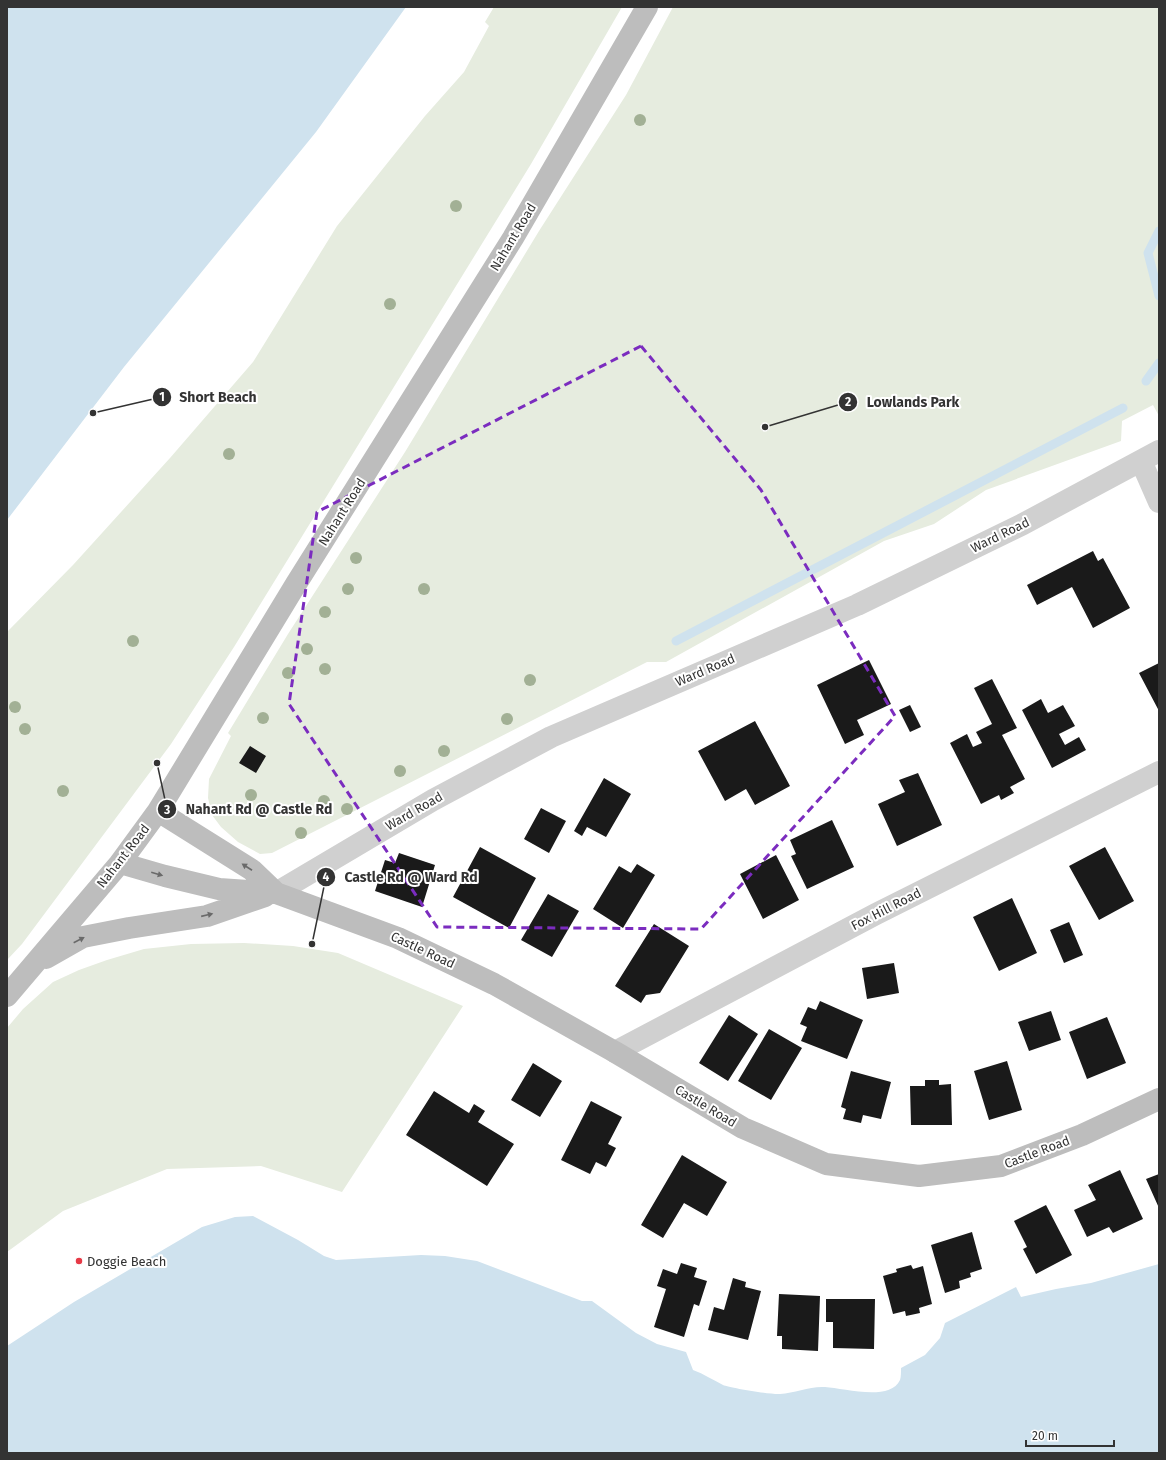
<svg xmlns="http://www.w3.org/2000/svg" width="1166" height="1460" font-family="'Fira Sans',sans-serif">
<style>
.green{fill:#e6ecdf}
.water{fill:#cfe2ee}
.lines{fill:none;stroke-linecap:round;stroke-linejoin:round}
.stream{stroke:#cfe2ee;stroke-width:9}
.building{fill:#1a1a1a}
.minor{stroke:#d0d0d0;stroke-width:22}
.tertiary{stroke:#d0d0d0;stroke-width:22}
.secondary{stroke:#bdbdbd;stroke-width:22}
.tree{fill:#a2b095}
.oneway{fill:#6a6a6a}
.marked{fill:none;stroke:#7b2cbf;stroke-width:3;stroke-dasharray:8 5;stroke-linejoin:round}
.poi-dot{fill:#e63946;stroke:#fff;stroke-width:1.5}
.labels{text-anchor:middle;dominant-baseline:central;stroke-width:4;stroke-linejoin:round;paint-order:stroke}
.street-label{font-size:13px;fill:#333;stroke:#fff}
.poi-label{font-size:13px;fill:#333;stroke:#fff;text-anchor:start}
.leader{fill:none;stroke:#333;stroke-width:1.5}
.callout-dot{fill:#333;stroke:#fff;stroke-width:1.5}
.mark-label{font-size:12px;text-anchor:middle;font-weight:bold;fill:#fff}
.callout-label{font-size:14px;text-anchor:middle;font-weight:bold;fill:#333;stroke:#fff;stroke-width:4;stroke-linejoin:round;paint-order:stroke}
</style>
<rect width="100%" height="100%" fill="#fff"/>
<path class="green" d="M494 7H622L531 164 234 647 171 744 22 944 7 960V632L73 565 170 458 253 362 337 226 425 116 464 72 489 26 485 22Z
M673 7H1159V416L1153 405 1122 421 1121 441 986 490 934 524 884 541 866 551 666 662H647L272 853 260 854 238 842 221 827 212 815 208 798 209 779 231 736 228 733 288 634 405 452 539 231 626 95Z
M244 943 293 946 338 953 463 1006 342 1192 261 1166 167 1169 63 1211 7 1252V1028L23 1009 53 982 79 970 107 960 144 949 191 944Z"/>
<path class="water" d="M7 7H406L316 132 124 367 7 520Z
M253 1216 298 1240 324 1256 336 1260 421 1255 445 1256 477 1261 582 1301H592L636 1333 657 1344 686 1352 693 1370C704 1374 713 1380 723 1385 730 1388 773 1395 780 1394 795 1393 810 1386 825 1387 843 1388 890 1402 900 1380 901 1377 901 1372 901 1368L925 1355 940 1338 945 1323 1016 1287 1021 1297 1056 1289 1091 1283 1159 1264V1453H7V1346L74 1302 202 1227 235 1217Z"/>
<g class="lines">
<path class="stream" d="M1159 231 1148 253 1159 296
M1146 381 1159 363
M676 641 1123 408"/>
</g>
<path class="building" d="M1093 551 1098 561 1103 558 1130 608 1093 628 1072 587 1037 605 1027 585Z
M869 660 891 704 857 720 864 735 845 744 817 685Z
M1159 663V711L1139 673Z
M992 679 1017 728 1002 735 1025 779 1010 787 1014 793 1001 800 999 795 981 804 950 743 967 734 973 747 982 743 976 732 992 724 974 688Z
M1041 699 1048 713 1063 705 1075 726 1059 734 1065 745 1079 737 1086 750 1052 768 1022 710Z
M910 705 921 727 910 732 899 710Z
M755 721 790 786 755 805 746 789 725 801 698 751Z
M250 746 266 756 256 773 239 763Z
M918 773 942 825 897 846 878 804 905 792 899 780Z
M604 778 631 794 606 837 587 827 582 836 574 831Z
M541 808 566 821 549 853 524 839Z
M832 820 854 867 807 889 791 856 796 854 790 840Z
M480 847 536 878 509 928 453 897Z
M1105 847 1134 901 1099 920 1069 866Z
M399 853 435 865 422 907 375 891 385 860 395 863Z
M776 855 799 900 763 919 740 874Z
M637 864 655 875 623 928 593 909 619 866 631 873Z
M548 894 579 911 552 957 521 940Z
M1012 898 1037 953 999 971 973 917Z
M1069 922 1083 955 1064 963 1050 930Z
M654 924 689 946 660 993 646 995 641 1003 615 986Z
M894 963 899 993 867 999 862 968Z
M820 1001 863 1020 847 1059 801 1041 807 1027 800 1024 808 1007 816 1010Z
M1051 1011 1061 1040 1029 1051 1018 1022Z
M729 1015 758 1034 728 1081 699 1063Z
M1107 1017 1126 1063 1087 1079 1069 1032Z
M769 1029 802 1048 771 1100 738 1081Z
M1007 1061 1022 1110 989 1120 974 1071Z
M533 1063 562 1081 540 1117 511 1100Z
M851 1071 891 1082 881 1119 863 1115 861 1123 843 1119 846 1109 841 1107Z
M925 1080H939V1085L951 1084 952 1125H911L910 1086H925Z
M434 1091 469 1113 474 1104 485 1111 478 1122 514 1144 487 1186 406 1135Z
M591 1101 622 1117 608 1144 616 1148 606 1167 596 1162 590 1174 561 1160Z
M682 1155 727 1182 707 1216 684 1203 663 1238 641 1225Z
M1120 1170 1143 1219 1113 1233 1109 1227 1087 1237 1074 1210 1096 1200 1088 1185Z
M1159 1174V1208L1146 1179Z
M1046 1205 1072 1255 1036 1274 1023 1249 1027 1247 1014 1221Z
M972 1232 982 1269 970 1273 971 1277 959 1281 960 1288 945 1293 931 1245Z
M681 1263 697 1268 694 1277 707 1281 699 1306 694 1304 684 1337 654 1327 666 1289 657 1286 663 1269 677 1274Z
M911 1265 913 1269 923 1266 932 1304 919 1308 920 1313 906 1316 905 1311 893 1314 883 1276 897 1272 896 1269Z
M733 1278 746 1282 745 1287 761 1291 748 1340 708 1330 714 1307 724 1310Z
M779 1294 820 1296 818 1351 782 1349V1336H777Z
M826 1299H875L874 1349 833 1348V1322H826Z"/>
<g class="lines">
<path class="minor" d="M1141 461 1159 502
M276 893 433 800 551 737 857 605 1023 524 1159 451"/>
<path class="tertiary" d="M615 1052 876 914 1159 772"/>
<path class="secondary" d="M158 811 252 870 276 893
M120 863 165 876 219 889 276 893 398 938 494 984 615 1052 743 1128 826 1164 919 1176 1001 1166 1082 1135 1159 1099
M46 958 83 937 129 928 207 916 265 896
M7 996 120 863 158 811 296 584 513 238 647 7"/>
</g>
<g class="tree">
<circle cx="640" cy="120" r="6"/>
<circle cx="456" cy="206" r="6"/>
<circle cx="390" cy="304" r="6"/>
<circle cx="229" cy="454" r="6"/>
<circle cx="356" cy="558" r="6"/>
<circle cx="348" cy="589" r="6"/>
<circle cx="424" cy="589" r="6"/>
<circle cx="325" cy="612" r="6"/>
<circle cx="133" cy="641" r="6"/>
<circle cx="307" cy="649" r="6"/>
<circle cx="325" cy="669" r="6"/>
<circle cx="288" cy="673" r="6"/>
<circle cx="530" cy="680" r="6"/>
<circle cx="15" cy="707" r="6"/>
<circle cx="263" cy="718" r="6"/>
<circle cx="507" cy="719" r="6"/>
<circle cx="25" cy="729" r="6"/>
<circle cx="444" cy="751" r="6"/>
<circle cx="400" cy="771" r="6"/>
<circle cx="63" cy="791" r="6"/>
<circle cx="251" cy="795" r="6"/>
<circle cx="324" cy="801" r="6"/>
<circle cx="347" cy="809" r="6"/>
<circle cx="301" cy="833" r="6"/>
</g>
<defs><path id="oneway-solid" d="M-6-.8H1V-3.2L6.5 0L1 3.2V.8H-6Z"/></defs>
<g class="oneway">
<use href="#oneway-solid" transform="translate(247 867) rotate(-147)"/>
<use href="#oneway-solid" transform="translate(157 874) rotate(16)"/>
<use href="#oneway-solid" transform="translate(207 915) rotate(-13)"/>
<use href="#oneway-solid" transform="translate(79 940) rotate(-27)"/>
</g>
<path class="marked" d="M641 346 761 490 895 716 701 929 437 927 289 704 317 512Z"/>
<circle class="poi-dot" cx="79" cy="1261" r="4"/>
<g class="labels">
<g class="street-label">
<text transform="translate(513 237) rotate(-59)">Nahant Road</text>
<text transform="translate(342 512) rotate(-58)">Nahant Road</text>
<text transform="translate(1000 535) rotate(-26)">Ward Road</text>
<text transform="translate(705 670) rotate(-23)">Ward Road</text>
<text transform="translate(414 811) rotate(-30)">Ward Road</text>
<text transform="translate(123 856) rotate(-52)">Nahant Road</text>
<text transform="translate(886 909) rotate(-27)">Fox Hill Road</text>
<text transform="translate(423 950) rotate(25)">Castle Road</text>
<text transform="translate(706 1106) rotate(31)">Castle Road</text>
<text transform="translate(1037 1152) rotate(-21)">Castle Road</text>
</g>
<g class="poi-label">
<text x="87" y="1261">Doggie Beach</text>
</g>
</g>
<path class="leader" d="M93 413L162 397M765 427L848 402M157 763L167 809M312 944L326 877"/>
<g class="callout-dot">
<circle cx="93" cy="413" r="4"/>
<circle cx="765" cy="427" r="4"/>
<circle cx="157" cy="763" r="4"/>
<circle cx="312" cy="944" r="4"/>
<circle cx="162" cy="397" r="10"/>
<circle cx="848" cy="402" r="10"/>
<circle cx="167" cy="809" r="10"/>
<circle cx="326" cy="877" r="10"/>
</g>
<g class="mark-label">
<text x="162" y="401">1</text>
<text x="848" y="406">2</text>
<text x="167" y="814">3</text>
<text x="326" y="881">4</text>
</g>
<g class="callout-label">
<text x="218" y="402">Short Beach</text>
<text x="913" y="407">Lowlands Park</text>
<text x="259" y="814">Nahant Rd @ Castle Rd</text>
<text x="411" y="882">Castle Rd @ Ward Rd</text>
</g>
<rect width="1166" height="1460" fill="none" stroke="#333333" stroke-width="16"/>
<path d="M1026 1440v6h88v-6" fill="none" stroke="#333333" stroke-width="2"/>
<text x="1032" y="1440" font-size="12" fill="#333333" stroke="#ffffff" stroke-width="3" paint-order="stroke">20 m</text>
</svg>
